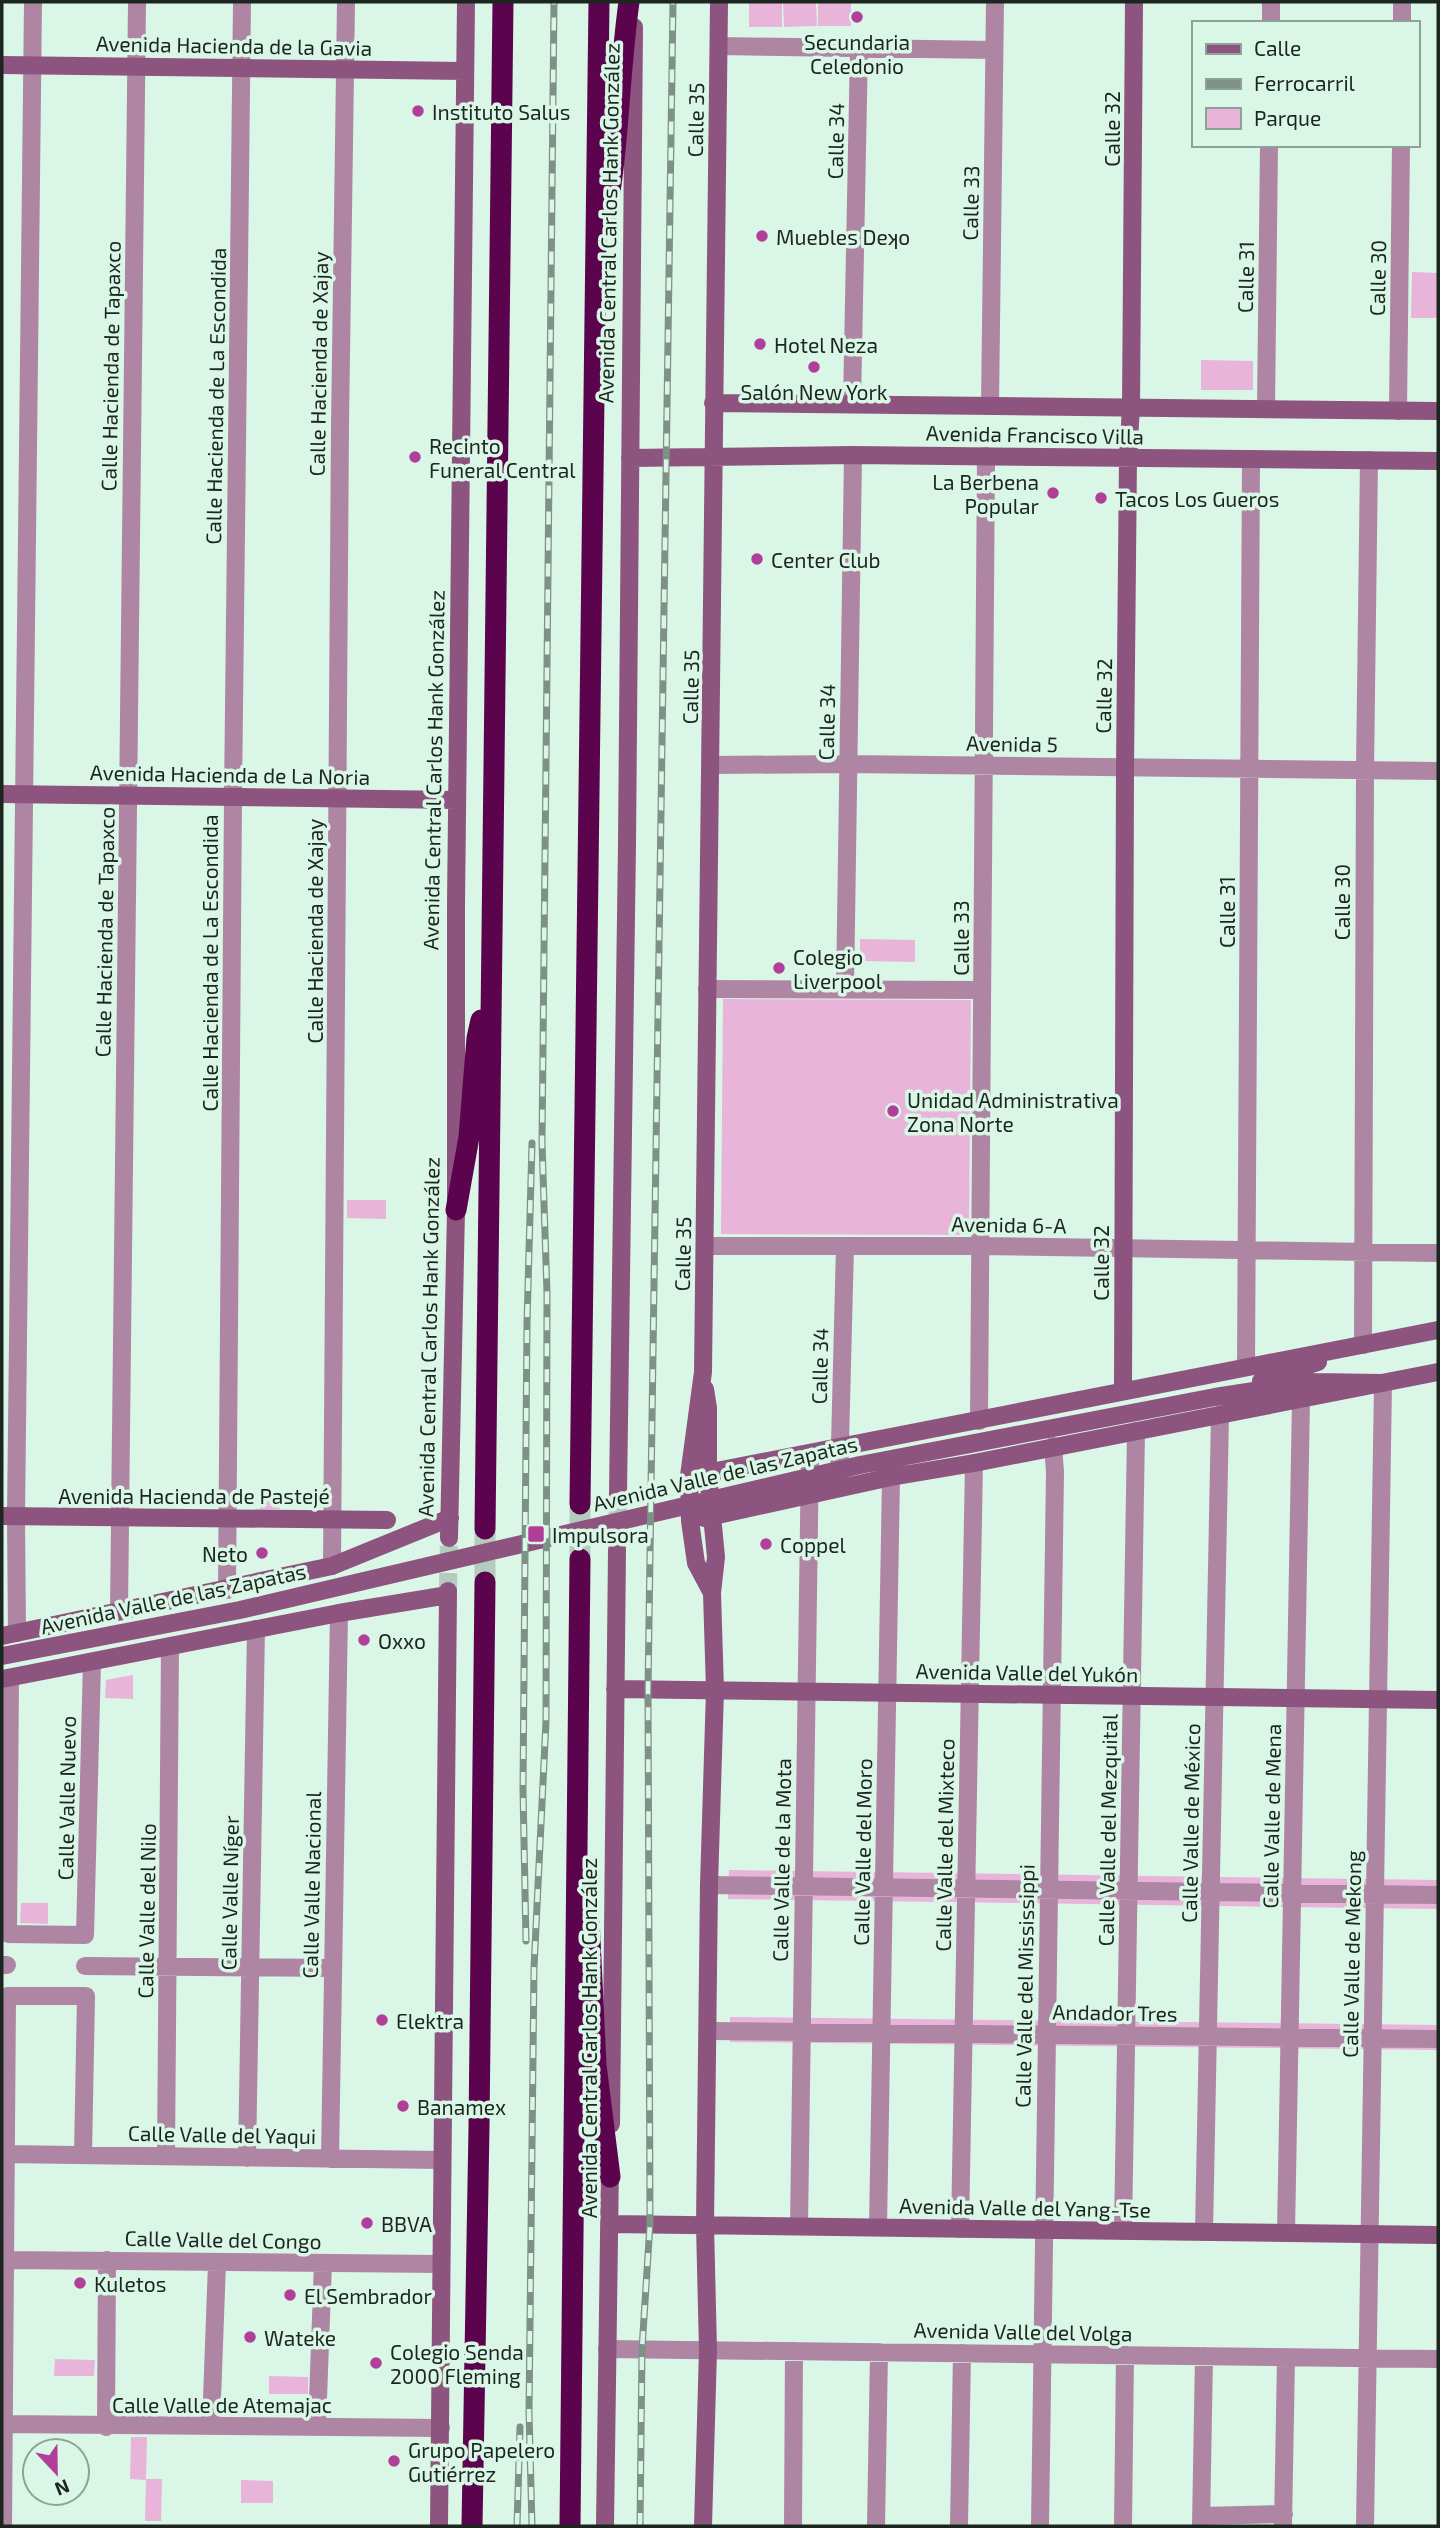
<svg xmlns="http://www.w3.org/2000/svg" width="1440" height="2528" font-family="'Exo 2',sans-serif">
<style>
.green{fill:#e8b4da}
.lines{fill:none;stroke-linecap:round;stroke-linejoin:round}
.secondary-tunnel{stroke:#b4ccbe;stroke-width:18;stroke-dasharray:18 9;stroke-linecap:butt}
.highway-tunnel{stroke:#b4ccbe;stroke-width:21;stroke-dasharray:21 10;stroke-linecap:butt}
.street{stroke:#ae86a3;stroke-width:18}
.secondary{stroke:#8c547e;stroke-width:18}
.highway{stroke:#5b034d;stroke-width:21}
.rail-casing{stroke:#7e9186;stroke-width:7}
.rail{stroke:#daf6e6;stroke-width:4.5;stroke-dasharray:13;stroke-linecap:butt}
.poi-dot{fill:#b13f9a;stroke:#daf6e6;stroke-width:2.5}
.labels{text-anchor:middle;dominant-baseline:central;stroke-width:7;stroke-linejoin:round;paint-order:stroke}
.poi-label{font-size:21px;fill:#1c2620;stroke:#daf6e6;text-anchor:start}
.street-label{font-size:21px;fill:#1c2620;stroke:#daf6e6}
</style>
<rect width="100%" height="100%" fill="#daf6e6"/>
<path class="green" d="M749 2H782V27H749Z
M783 2H816L817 26 784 27Z
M818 2H851V26H818Z
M1412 272 1438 273V318H1411Z
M1201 360 1253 361V390H1201Z
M860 939 915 940V962L860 961Z
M723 999 971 1000 969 1235 721 1234Z
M347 1200H386V1219L347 1218Z
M261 1490H280V1509H260Z
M133 1675V1699L105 1698 106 1680Z
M729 1870 1438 1880V1909L728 1899Z
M21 1903H48V1924L20 1923Z
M730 2017 1438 2025V2050L730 2042Z
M55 2359 95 2360 94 2376H54Z
M269 2376 308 2377V2394H269Z
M131 2437H147L146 2479H162L161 2521H145L146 2480 130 2479Z
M241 2480 273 2481V2503H241Z"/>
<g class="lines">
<path class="secondary-tunnel" d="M617 1550 618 1494
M448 1591 449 1538"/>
<path class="highway-tunnel" d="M485 1529V1582
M580 1559V1504"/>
<path class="street" d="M1271 23V2
M1402 23V2
M719 46 994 50
M852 403 859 48
M990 405 995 2
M1266 409 1269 145
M1398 411 1401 145
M712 765 848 764 1438 771
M707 989 982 990
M845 989 853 455
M705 1246H980L1438 1253
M1363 1345 1365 770 1369 460
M1246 1366 1251 459
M979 1421 986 456
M839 1484 845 1246
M332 1566 340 425 346 2
M227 1590 233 797 242 2
M119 1612 137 2
M17 1633 16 1517 33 2
M10 1678 8 1934 85 1935 92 1662
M709 1885 1438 1895
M2 1965H7
M85 1966 333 1968
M708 2031 1438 2039
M2 2154 441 2160
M166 2156 170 1646
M247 2158 256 1629
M330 2159 339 1613
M799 2226 810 1454
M878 2227 891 1477
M960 2229 974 1463
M1123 2231 1136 1431
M1204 2232 1220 1415
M1286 2233 1301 1400
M5 2260 440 2264
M607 2349 1438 2359
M3 2424 441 2428
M211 2426 217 2263
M317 2426 323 2263
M106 2427 107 2260
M1201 2516 1284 2514
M3 2526 7 1996H86L83 2155
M793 2526 794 2351
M876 2526 879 2352
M959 2526 962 2353
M1040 2526 1055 1472 1053 1446
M1123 2526 1125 2355
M1201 2526 1204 2356
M1283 2526 1286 2358
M1365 2526 1383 1383"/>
<path class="secondary" d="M2 65 465 71
M713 403 1438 411
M630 458 853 455 1438 461
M2 794 457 800
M1261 1381 1318 1362
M1123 1390 1125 768 1128 457 1131 407 1134 2
M696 1475 1438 1330
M618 1494 627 844 634 27
M2 1516 387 1520
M704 1518 891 1477 974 1463 1438 1372
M449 1538 456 1210V904L466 2
M712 1593 696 1563 690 1521 689 1476 703 1372 719 2
M2 1636 332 1566 450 1518
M2 1656 240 1610 860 1465 1215 1397 1312 1382 1383 1383
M2 1679 339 1613 448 1595
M615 1689 1438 1700
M611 2124 617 1550
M611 2224 1438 2235
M439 2526 448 1591
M605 2526 610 2166
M703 2526 708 2350 705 2225 709 1885 715 1690 712 1593 716 1557 708 1474V1408L705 1389"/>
<path class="highway" d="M606 216C619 146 619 73 629 2
M456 1210 469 1137 477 1038 481 1020
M580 1504 599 2
M485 1529 503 2
M589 1918 596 2065 610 2177
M472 2526 479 2127 485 1582
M570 2526 580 1559"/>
<g class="rail-casing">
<path id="rail" d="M526 1941 523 1790 527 1323 532 1143
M517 2526 520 2427
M532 2526 529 2412 534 1968 546 1721 547 1293 542 1143 554 2
M640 2526 642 2349 650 2224 648 1690 673 2"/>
</g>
<use href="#rail" class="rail"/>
</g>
<g class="poi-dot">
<circle cx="857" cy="17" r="7"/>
<circle cx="418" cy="111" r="7"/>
<circle cx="762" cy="236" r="7"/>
<circle cx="760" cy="344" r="7"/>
<circle cx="814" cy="367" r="7"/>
<circle cx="415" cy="457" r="7"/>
<circle cx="1053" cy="493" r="7"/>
<circle cx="1101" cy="498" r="7"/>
<circle cx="757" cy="559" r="7"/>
<circle cx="779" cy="968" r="7"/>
<circle cx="893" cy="1111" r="7"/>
<rect x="527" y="1525" width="18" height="18" rx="3.5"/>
<circle cx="766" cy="1544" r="7"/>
<circle cx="262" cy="1553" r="7"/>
<circle cx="364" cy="1640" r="7"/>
<circle cx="382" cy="2020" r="7"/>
<circle cx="403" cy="2106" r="7"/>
<circle cx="367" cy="2223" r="7"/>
<circle cx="80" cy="2283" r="7"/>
<circle cx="290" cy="2295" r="7"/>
<circle cx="250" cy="2337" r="7"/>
<circle cx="376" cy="2363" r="7"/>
<circle cx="394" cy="2461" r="7"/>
</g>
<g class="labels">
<g class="poi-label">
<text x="857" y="41" text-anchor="middle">Secundaria<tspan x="857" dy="24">Celedonio</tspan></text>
<text x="432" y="111">Instituto Salus</text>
<text x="776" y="236">Muebles Deʞo</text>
<text x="774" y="344">Hotel Neza</text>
<text x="814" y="391" text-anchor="middle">Salón New York</text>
<text x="429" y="445">Recinto<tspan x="429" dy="24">Funeral Central</tspan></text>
<text x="1039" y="481" text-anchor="end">La Berbena<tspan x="1039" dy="24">Popular</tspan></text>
<text x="1115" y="498">Tacos Los Gueros</text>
<text x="771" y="559">Center Club</text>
<text x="793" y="956">Colegio<tspan x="793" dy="24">Liverpool</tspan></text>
<text x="907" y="1099">Unidad Administrativa<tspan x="907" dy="24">Zona Norte</tspan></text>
<text x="552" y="1534">Impulsora</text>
<text x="780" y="1544">Coppel</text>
<text x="248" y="1553" text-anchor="end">Neto</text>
<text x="378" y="1640">Oxxo</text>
<text x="396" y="2020">Elektra</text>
<text x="417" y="2106">Banamex</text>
<text x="381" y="2223">BBVA</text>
<text x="94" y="2283">Kuletos</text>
<text x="304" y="2295">El Sembrador</text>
<text x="264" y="2337">Wateke</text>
<text x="390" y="2351">Colegio Senda<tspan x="390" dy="24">2000 Fleming</tspan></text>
<text x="408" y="2449">Grupo Papelero<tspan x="408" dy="24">Gutiérrez</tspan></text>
</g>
<g class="street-label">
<text transform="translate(234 45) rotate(1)">Avenida Hacienda de la Gavia</text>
<text transform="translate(695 120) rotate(-89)">Calle 35</text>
<text transform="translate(1111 129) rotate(-90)">Calle 32</text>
<text transform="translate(835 141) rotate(-89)">Calle 34</text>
<text transform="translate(970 203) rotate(-89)">Calle 33</text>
<text transform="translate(608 223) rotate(-89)">Avenida Central Carlos Hank González</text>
<text transform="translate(1245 277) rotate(-89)">Calle 31</text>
<text transform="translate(1377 278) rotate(-89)">Calle 30</text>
<text transform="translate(318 364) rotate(-89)">Calle Hacienda de Xajay</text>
<text transform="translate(110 366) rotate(-89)">Calle Hacienda de Tapaxco</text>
<text transform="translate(215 396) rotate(-89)">Calle Hacienda de La Escondida</text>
<text transform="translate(1035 434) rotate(1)">Avenida Francisco Villa</text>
<text transform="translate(690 687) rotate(-89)">Calle 35</text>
<text transform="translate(1103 696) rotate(-89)">Calle 32</text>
<text transform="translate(826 722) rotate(-89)">Calle 34</text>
<text transform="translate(1012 743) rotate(1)">Avenida 5</text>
<text transform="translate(433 770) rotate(-89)">Avenida Central Carlos Hank González</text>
<text transform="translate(230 774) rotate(1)">Avenida Hacienda de La Noria</text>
<text transform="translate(1341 902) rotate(-90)">Calle 30</text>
<text transform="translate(1226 912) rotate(-90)">Calle 31</text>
<text transform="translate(314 931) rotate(-90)">Calle Hacienda de Xajay</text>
<text transform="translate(104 932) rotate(-89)">Calle Hacienda de Tapaxco</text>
<text transform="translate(960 938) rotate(-90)">Calle 33</text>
<text transform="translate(209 963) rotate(-90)">Calle Hacienda de La Escondida</text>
<text transform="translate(1009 1224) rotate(1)">Avenida 6-A</text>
<text transform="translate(682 1254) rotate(-89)">Calle 35</text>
<text transform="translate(1100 1263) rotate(-90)">Calle 32</text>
<text transform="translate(428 1337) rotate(-89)">Avenida Central Carlos Hank González</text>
<text transform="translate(819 1366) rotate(-89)">Calle 34</text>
<text transform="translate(725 1473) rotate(-13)">Avenida Valle de las Zapatas</text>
<text x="194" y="1495">Avenida Hacienda de Pastejé</text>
<text transform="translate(173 1598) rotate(-12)">Avenida Valle de las Zapatas</text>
<text transform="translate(1027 1672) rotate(1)">Avenida Valle del Yukón</text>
<text transform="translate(66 1798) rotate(-89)">Calle Valle Nuevo</text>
<text transform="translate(1271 1816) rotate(-89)">Calle Valle de Mena</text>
<text transform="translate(1190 1823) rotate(-89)">Calle Valle de México</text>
<text transform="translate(1107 1830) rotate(-89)">Calle Valle del Mezquital</text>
<text transform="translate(944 1845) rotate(-89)">Calle Valle del Mixteco</text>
<text transform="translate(862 1852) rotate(-89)">Calle Valle del Moro</text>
<text transform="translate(781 1860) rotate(-89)">Calle Valle de la Mota</text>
<text transform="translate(311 1885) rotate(-89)">Calle Valle Nacional</text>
<text transform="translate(229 1893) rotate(-89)">Calle Valle Níger</text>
<text transform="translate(146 1911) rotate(-89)">Calle Valle del Nilo</text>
<text transform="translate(1351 1954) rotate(-89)">Calle Valle de Mekong</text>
<text transform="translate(1024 1986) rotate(-89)">Calle Valle del Mississippi</text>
<text transform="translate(1115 2012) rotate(1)">Andador Tres</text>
<text transform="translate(588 2038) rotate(-90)">Avenida Central Carlos Hank González</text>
<text transform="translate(222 2134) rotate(1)">Calle Valle del Yaqui</text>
<text transform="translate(1025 2207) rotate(1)">Avenida Valle del Yang-Tse</text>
<text transform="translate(223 2239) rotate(1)">Calle Valle del Congo</text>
<text transform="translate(1023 2331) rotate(1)">Avenida Valle del Volga</text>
<text x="222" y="2404">Calle Valle de Atemajac</text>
</g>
</g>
<rect width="1440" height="2528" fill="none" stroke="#1c2620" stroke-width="7"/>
<rect x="1192" y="21" width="228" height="126" fill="#daf6e6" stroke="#8ea397" stroke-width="2"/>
<rect x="1206" y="44" width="35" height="10" fill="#8c547e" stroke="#8ea397" stroke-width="2"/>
<text x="1254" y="56" font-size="21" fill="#1c2620">Calle</text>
<rect x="1206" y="79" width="35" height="10" fill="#7e9186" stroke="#8ea397" stroke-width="2"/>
<text x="1254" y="91" font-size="21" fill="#1c2620">Ferrocarril</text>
<rect x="1206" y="108" width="35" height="21" fill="#e8b4da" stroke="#8ea397" stroke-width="2"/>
<text x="1254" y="126" font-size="21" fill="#1c2620">Parque</text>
<g transform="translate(56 2472) rotate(158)"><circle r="33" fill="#daf6e6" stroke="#8ea397" stroke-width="2"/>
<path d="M0-5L12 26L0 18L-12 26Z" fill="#b13f9a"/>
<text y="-10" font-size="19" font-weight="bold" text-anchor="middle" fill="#1c2620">N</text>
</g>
</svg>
